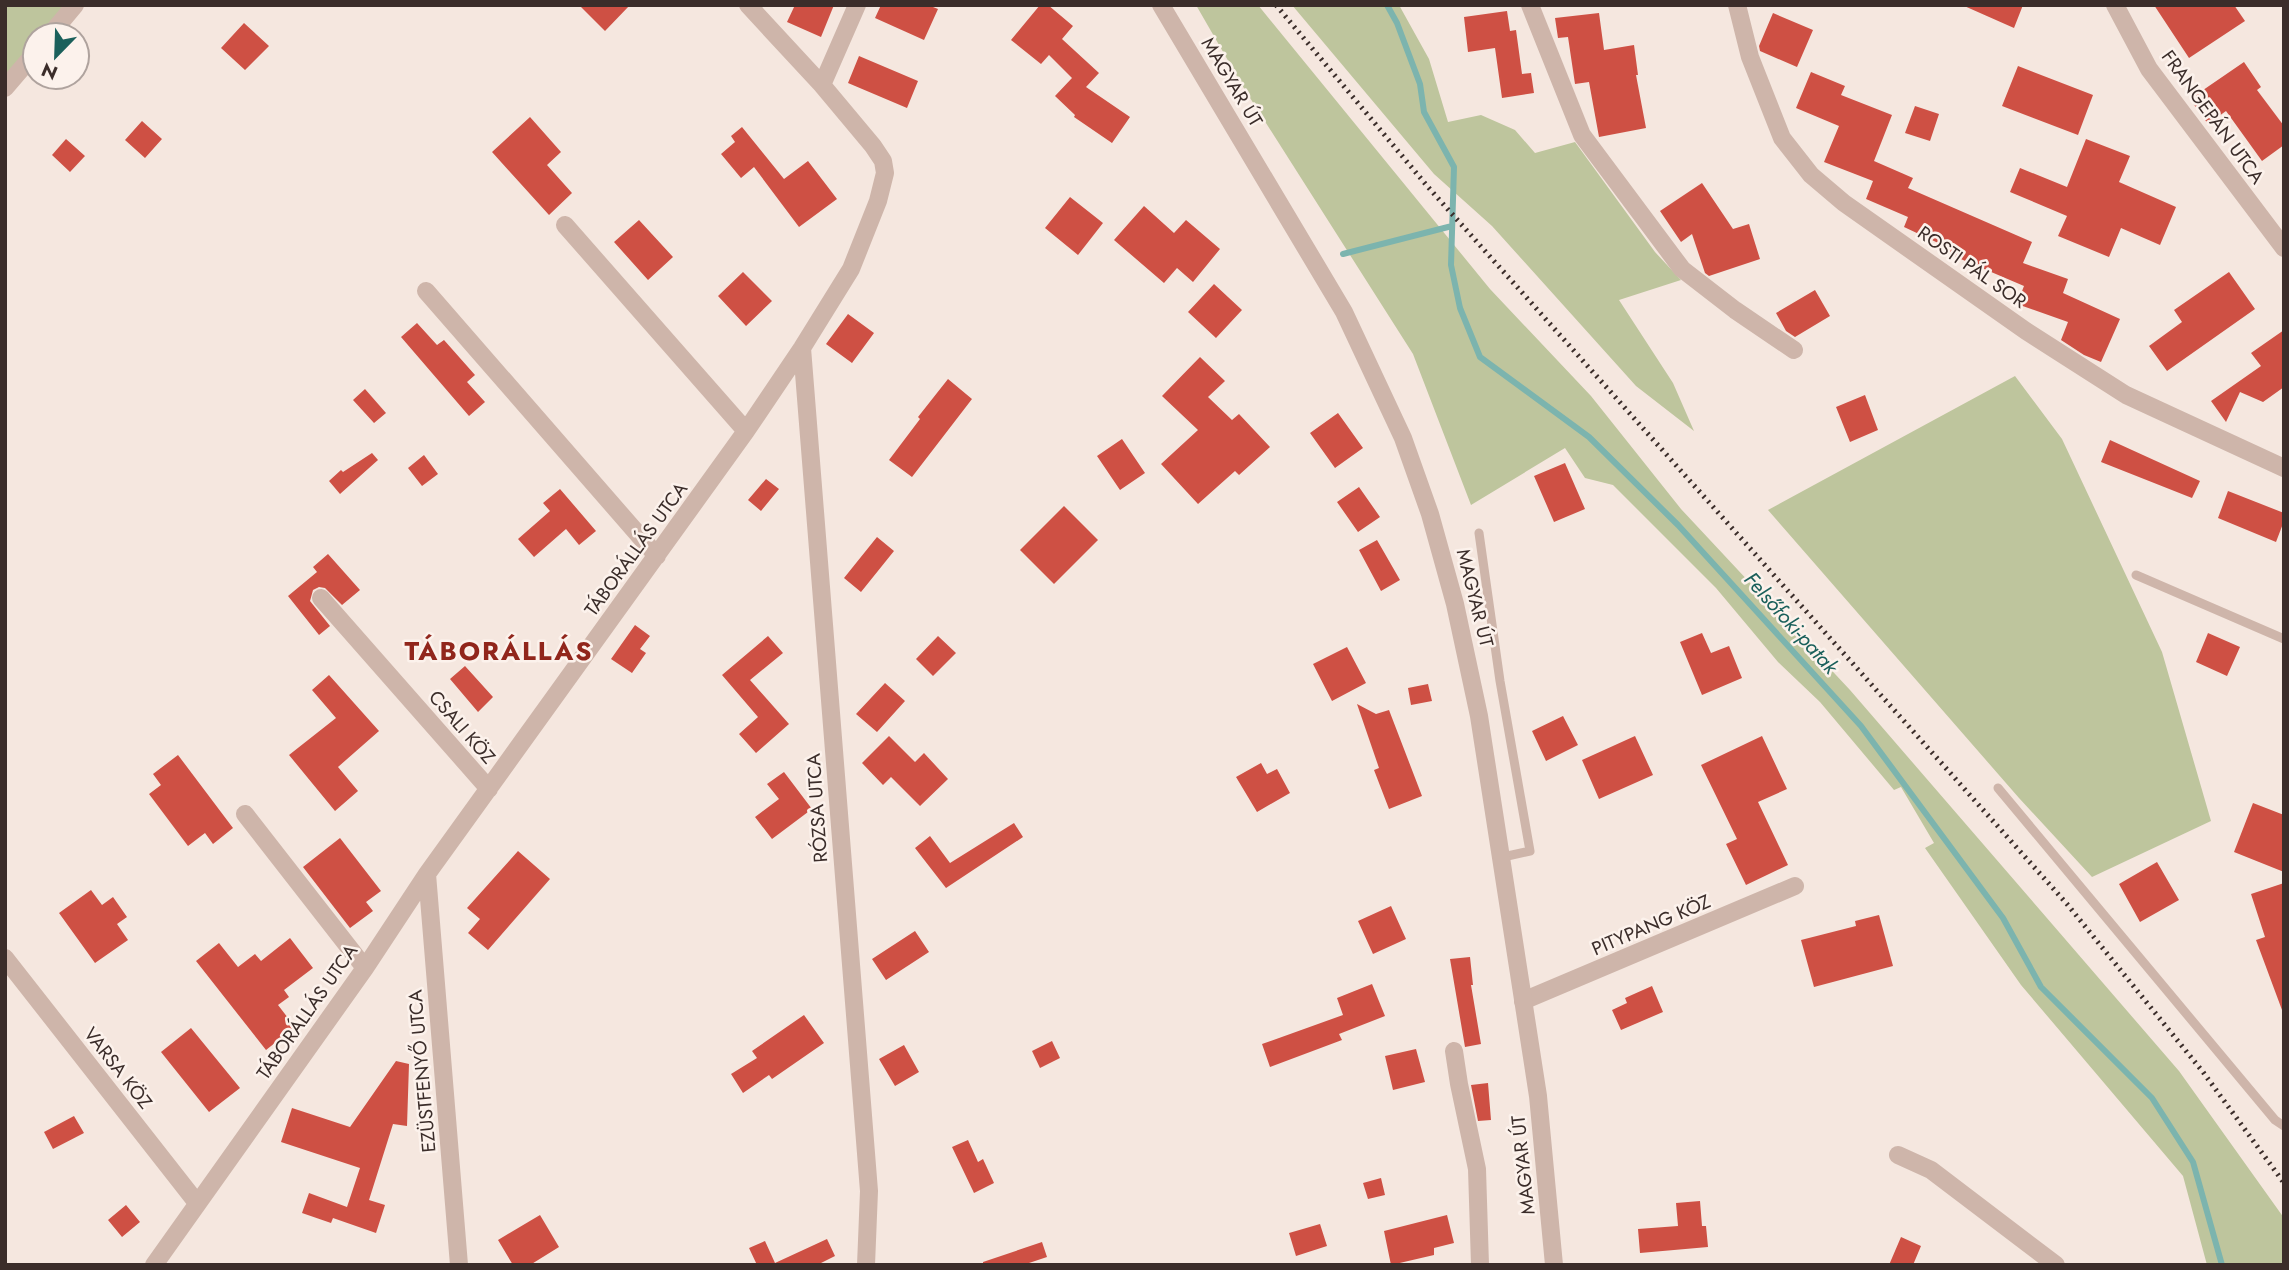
<svg xmlns="http://www.w3.org/2000/svg" width="2289" height="1270" font-family="Jost,sans-serif">
<style>
.green{fill:#bec59d}
.lines{fill:none;stroke-linecap:round;stroke-linejoin:round}
.stream{stroke:#7cb4ae;stroke-width:6}
.building{fill:#ce5044}
.service{stroke:#ceb5aa;stroke-width:9}
.minor{stroke:#ceb5aa;stroke-width:18}
.tertiary{stroke:#ceb5aa;stroke-width:18}
.rail{stroke:#3b2d2a;stroke-width:5;stroke-dasharray:2 5;stroke-linecap:butt}
.labels{text-anchor:middle;dominant-baseline:central;stroke-width:5;stroke-linejoin:round;paint-order:stroke}
.street-label{font-size:19px;fill:#3b2d2a;stroke:#fcf2ec}
.water-label{font-size:21px;font-style:italic;fill:#1b605b;stroke:#fcf2ec}
.district-label{font-size:26px;font-weight:bold;letter-spacing:2px;fill:#91261c;stroke:#fcf2ec}
</style>
<rect width="100%" height="100%" fill="#f5e7df"/>
<path class="green" d="M5 5H70L47 35H35V50L5 88Z
M1196 5H1258L1490 289 1591 396 1681 509 1850 690 2179 1071 2284 1218V1265H2207L2183 1176 2021 985 1925 848 1934 843 1901 787 1894 790 1820 702 1778 662 1716 588 1613 485 1585 478 1565 448 1471 505 1413 354 1245 90Z
M1292 5H1399L1429 59 1448 122 1481 115 1515 130 1535 153 1575 142 1655 252 1681 280 1619 300 1673 383 1694 431 1636 386 1492 226 1434 174Z
M2015 376 2062 439 2162 652 2211 821 2092 877 2019 798 1768 510Z"/>
<g class="lines">
<path class="stream" d="M1387 5 1397 23 1420 84 1424 112 1454 167 1451 265 1460 308 1480 357 1589 437 1678 525 1861 726 2003 918 2041 987 2152 1098 2193 1162 2222 1265
M1343 254 1452 226"/>
</g>
<path class="building" d="M579 5H630L605 31Z
M795 5H834L821 37 787 22Z
M881 5H928L938 9 924 40 875 18Z
M1040 5H1048L1073 26 1062 39 1099 73 1086 87 1130 117 1112 143 1074 117 1075 115 1055 96 1072 78 1049 55 1041 64 1011 40Z
M1962 5H2023L2014 28Z
M2154 5H2234L2245 21 2189 58Z
M1507 11 1510 31 1516 30 1522 74 1531 73 1534 93 1502 98 1495 48 1468 52 1464 17Z
M1599 13 1604 50 1634 45 1638 75H1636L1646 128 1599 137 1589 82 1575 84 1568 37 1558 38 1555 18Z
M1773 13 1813 30 1797 67 1760 51 1759 46Z
M244 23 269 46 245 70 221 48Z
M859 56 918 81 907 108 848 83Z
M2244 62 2261 87 2257 90 2284 126V145L2262 161 2226 111 2208 124 2190 99Z
M2018 66 2093 95 2078 135 2002 106Z
M1811 72 1845 86 1841 95 1892 115 1874 161 1913 178 1908 188 2032 242 2023 263 2068 279 2063 293 2120 319 2101 362 2084 355 2061 340 2068 322 2017 304 2024 286 1949 254 1951 249 1904 227 1908 217 1866 199 1873 181 1824 162 1839 126 1796 108Z
M1915 106 1939 114 1930 141 1905 133Z
M530 117 561 152 547 165 572 193 549 215 492 152Z
M142 121 162 139 145 158 125 140Z
M742 127 784 179 808 161 837 199 799 227 754 167 741 178 721 154 735 142 731 136Z
M66 139 85 156 70 172 52 155Z
M2086 139 2130 156 2119 182 2176 207 2160 245 2121 228 2109 257 2058 236 2067 216 2010 192 2020 168 2067 187Z
M1702 183 1733 229 1749 224 1760 259 1709 276 1705 273 1692 234 1681 242 1660 211Z
M1070 197 1103 223 1078 255 1045 228Z
M1144 206 1174 233 1186 220 1220 249 1193 282 1177 268 1164 283 1114 240Z
M639 220 673 257 648 280 614 242Z
M743 272 772 301 746 326 718 296Z
M2229 272 2255 309 2167 371 2149 346 2182 322 2174 310Z
M1214 284 1242 310 1216 338 1188 312Z
M1815 290 1830 316 1795 337 1786 331 1776 313Z
M848 314 874 333 852 363 826 344Z
M417 323 437 345 444 340 475 375 467 382 485 402 469 416 401 337Z
M2284 330V387L2263 402 2240 392 2226 422 2211 401 2261 366 2251 353Z
M1200 357 1225 381 1208 397 1232 420 1239 414 1270 447 1239 475 1235 471 1198 504 1161 464 1198 430 1162 396Z
M948 379 972 399 912 477 889 460 920 419 918 417Z
M365 389 386 413 374 423 353 400Z
M1865 395 1878 430 1850 442 1836 407Z
M1338 413 1363 448 1335 468 1310 433Z
M1122 439 1145 473 1120 490 1097 456Z
M2110 440 2200 481 2192 498 2101 462Z
M372 453 378 460 340 494 329 481 341 470 343 472Z
M424 455 438 474 422 486 408 468Z
M1565 463 1585 509 1554 522 1534 476Z
M766 479 779 489 761 511 748 500Z
M1359 487 1380 517 1358 532 1337 502Z
M560 489 596 531 579 545 566 529 534 557 518 539 550 511 543 503Z
M2228 491 2284 513V521L2276 542 2218 518Z
M1064 506 1098 540 1054 584 1020 550Z
M877 537 894 551 861 592 844 578Z
M1377 540 1400 580 1381 591 1359 550Z
M328 554 360 590 342 605 325 588 319 587 313 590 310 601 330 626 319 635 288 596 317 572 313 567Z
M635 625 650 636 640 649 646 653 632 673 611 659Z
M1702 633 1711 653 1729 646 1742 678 1702 695 1680 642Z
M2208 633 2240 647 2227 676 2196 662Z
M768 636 783 653 750 680 789 724 756 753 739 734 758 717 722 675Z
M938 636 956 653 933 676 916 659Z
M1347 647 1366 683 1332 701 1313 664Z
M465 666 493 697 478 712 450 679Z
M329 675 379 731 338 767 358 791 335 811 289 755 336 718 312 690Z
M885 683 905 701 877 732 856 714Z
M1428 684 1432 701 1411 705 1408 688Z
M1357 704 1376 714 1389 710 1422 796 1389 809 1374 770 1379 768Z
M1563 716 1578 745 1546 761 1532 731Z
M889 736 915 762 924 753 948 779 920 806 891 777 883 785 862 763Z
M1635 736 1653 775 1599 799 1582 760Z
M1762 736 1787 789 1758 802 1788 865 1746 885 1726 844 1737 839 1701 765Z
M178 755 233 828 213 844 205 833 188 846 149 794 161 785 153 774Z
M1261 763 1267 774 1277 769 1290 793 1257 812 1236 777Z
M784 772 812 809 772 839 755 817 779 799 767 784Z
M2253 803 2284 815V872L2234 852Z
M1014 823 1023 837 946 888 915 848 930 836 950 863Z
M340 838 381 891 366 902 373 911 350 928 303 867Z
M518 851 550 879 488 950 468 933 480 919 467 908Z
M2157 862 2179 900 2140 922 2119 884Z
M2284 883V1010H2282L2256 940 2265 937 2251 894Z
M91 890 102 905 113 897 127 917 117 924 128 940 95 963 59 913Z
M1391 906 1406 939 1373 954 1358 921Z
M1879 915 1893 966 1814 987 1801 940 1856 926 1855 921Z
M915 931 929 952 886 980 872 959Z
M290 938 313 968 284 990 289 997 278 1005 295 1027 266 1050 196 961 219 943 238 967 255 954 261 961Z
M1470 957 1473 985H1471L1481 1044 1465 1047 1450 959Z
M1372 984 1385 1016 1339 1034 1342 1040 1270 1067 1262 1044 1343 1015 1337 998Z
M1652 986 1663 1012 1621 1030 1612 1010 1627 1003 1625 998Z
M804 1015 824 1043 772 1079 769 1075 743 1093 731 1074 757 1058 752 1051Z
M191 1028 240 1088 209 1112 161 1052Z
M1052 1041 1060 1058 1040 1068 1032 1051Z
M904 1045 919 1072 895 1086 879 1059Z
M1416 1049 1425 1082 1393 1090 1385 1056Z
M396 1061 409 1064 407 1126 393 1124 369 1200 385 1205 376 1233 333 1218 331 1223 302 1213 309 1193 347 1207 360 1168 281 1142 292 1108 350 1127Z
M1488 1083 1491 1120 1478 1121 1471 1085Z
M74 1116 84 1133 53 1149 44 1132Z
M968 1140 978 1162 983 1159 994 1183 974 1193 952 1147Z
M1381 1178 1385 1195 1368 1199 1363 1183Z
M1700 1201 1702 1226H1706L1708 1247 1640 1253 1638 1229 1678 1226 1676 1203Z
M126 1205 140 1222 122 1237 108 1220Z
M540 1215 559 1247 530 1265H513L498 1240Z
M1447 1215 1454 1243 1434 1248V1255L1391 1265 1384 1231Z
M1320 1224 1327 1246 1296 1256 1289 1233Z
M1901 1237 1921 1246 1913 1265H1889Z
M827 1239 835 1256 817 1265H757L749 1248 765 1241 775 1263Z
M1042 1242 1047 1257 1023 1265H983V1262Z"/>
<g class="lines">
<path class="service" d="M1479 533 1500 681 1530 851 1503 857
M2136 575 2284 639
M1998 788 2275 1120 2284 1126"/>
<path class="minor" d="M1530 5 1582 135 1682 269 1735 310 1794 350
M1737 5 1750 57 1782 138 1811 175 1844 203 2026 331 2126 395 2284 468
M2115 5 2149 69 2284 248
M50 35 75 5
M822 85 857 5
M5 88 35 53
M565 225 746 431
M426 291 657 556
M802 348 869 1191 866 1265
M321 598 489 789
M245 814 365 968
M427 874 459 1265
M5 958 197 1203
M1523 1001 1795 886
M1454 1051 1459 1084 1477 1169 1480 1265
M1898 1155 1931 1170 2056 1265
M154 1265 365 968 427 874 746 431 802 348 851 269 878 201 885 173 883 161 873 146 822 85 748 5"/>
<path class="tertiary" d="M1161 5 1344 312 1403 438 1430 514 1455 604 1479 716 1538 1096 1554 1265"/>
<path class="rail" d="M1276 5 1428 187 2067 904 2203 1072 2284 1183"/>
</g>
<g class="labels">
<g class="street-label">
<text transform="translate(1232 82) rotate(59)">MAGYAR ÚT</text>
<text transform="translate(2213 117) rotate(54)">FRANGEPÁN UTCA</text>
<text transform="translate(1972 267) rotate(35)">ROSTI PÁL SOR</text>
<text transform="translate(636 549) rotate(-54)">TÁBORÁLLÁS UTCA</text>
<text transform="translate(1475 598) rotate(76)">MAGYAR ÚT</text>
<text transform="translate(462 727) rotate(49)">CSALI KÖZ</text>
<text transform="translate(817 808) rotate(-94)">RÓZSA UTCA</text>
<text transform="translate(1651 925) rotate(-23)">PITYPANG KÖZ</text>
<text transform="translate(307 1012) rotate(-55)">TÁBORÁLLÁS UTCA</text>
<text transform="translate(118 1068) rotate(52)">VARSA KÖZ</text>
<text transform="translate(422 1071) rotate(-95)">EZÜSTFENYŐ UTCA</text>
<text transform="translate(1523 1165) rotate(-96)">MAGYAR ÚT</text>
</g>
<g class="water-label">
<text transform="translate(1791 623) rotate(48)">Felsőfoki-patak</text>
</g>
<g class="district-label">
<text x="499" y="651">TÁBORÁLLÁS</text>
</g>
</g>
<rect width="2289" height="1270" fill="none" stroke="#3b2d2a" stroke-width="14"/>
<g transform="translate(56 56) rotate(203)"><circle r="33" fill="#fcf2ec" stroke="#afa39e" stroke-width="2"/>
<path d="M0-5L12 26L0 18L-12 26Z" fill="#1b605b"/>
<text y="-10" font-size="19" font-weight="bold" text-anchor="middle" fill="#3b2d2a">N</text>
</g>
</svg>
